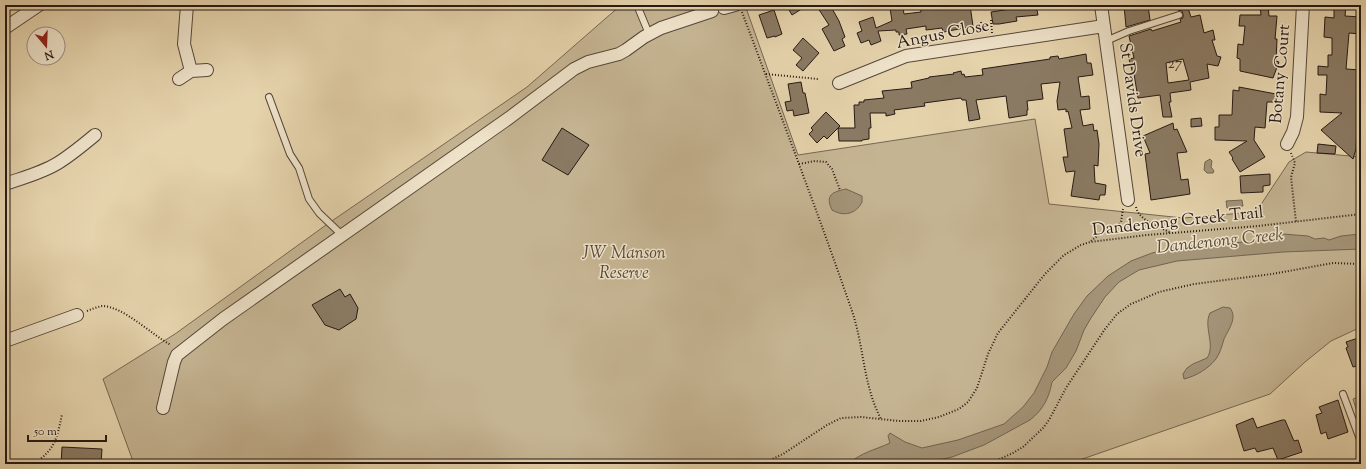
<svg xmlns="http://www.w3.org/2000/svg" width="1366" height="469" font-family="'Sorts Mill Goudy',serif">
<style>
.green{fill:#c5b492;stroke:#766752}
.water{fill:#a49478;stroke:#726350}
.building{fill:#8a7a63;stroke:#271a13;fill-rule:evenodd}
.lines{fill:none;stroke-linecap:round;stroke-linejoin:round}
.lane-casing{stroke:#564839;stroke-width:8}
.street-casing{stroke:#564839;stroke-width:14}
.path{stroke:#271a13;stroke-width:2;stroke-dasharray:1 2;stroke-linecap:butt}
.lane{stroke:#eee2c9;stroke-width:6}
.street{stroke:#eee2c9;stroke-width:12}
.labels{text-anchor:middle;dominant-baseline:central;stroke-width:3;stroke-linejoin:round;paint-order:stroke}
.number-label{font-size:15px;fill:#403227}
.street-label{font-size:17px;fill:#271a13;stroke:#eee2c9}
.park-label{font-size:17px;font-style:italic;fill:#564839;stroke:#eee2c9}
.water-label{font-size:18px;font-style:italic;fill:#594b3b;stroke:#eee2c9}
</style>
<rect width="100%" height="100%" fill="#e5d3ac"/>
<filter id="stains"><feTurbulence type="fractalNoise" baseFrequency=".005" numOctaves="4"/><feColorMatrix values="0 0 0 0 .2 0 0 0 0 .09 0 0 0 0 .02 0 0 0 .5 -.17"/></filter>
<radialGradient id="worn" r=".72"><stop offset=".6" stop-color="#630" stop-opacity="0"/><stop offset="1" stop-color="#630" stop-opacity=".3"/></radialGradient>
<path class="green" d="M621 5H745L798 155 1035 119 1049 204 1183 218 1256 212 1289 162 1306 152 1361 157V327L1331 341 1305 362 1270 394 1068 464H134L103 379 175 334 326 225 527 87Z
M1361 396V425L1353 399Z"/>
<path class="water" d="M1210 159 1212 161 1211 167 1214 171 1213 173H1207L1204 170 1205 162Z
M846 189 862 196V202C856 214 844 217 832 210 825 195 832 192 846 189Z
M1242 200 1243 206 1227 208 1226 201Z
M1283 234 1308 236 1315 239 1324 238 1329 240 1341 236 1360 234 1361 249 1283 252 1177 261 1139 270 1119 282 1105 297 1091 318 1084 330 1076 351 1066 368 1052 382C1049 398 1043 410 1030 420L984 445 952 457 935 461 905 460 877 464H848C862 452 875 450 890 443L888 436 890 433 905 442 922 448 958 440 1004 424 1023 407 1034 393 1047 367 1052 352 1074 314 1087 296 1108 276 1131 261 1152 253 1174 248 1186 247 1212 242 1231 243 1258 241Z
M1223 307 1230 308C1238 318 1228 330 1224 339 1222 346 1220 353 1216 359 1208 369 1196 376 1184 379L1183 374 1187 368 1193 364 1207 358C1216 345 1203 327 1210 313Z"/>
<path class="building" d="M786 5H808L792 15Z
M816 5H830L839 21 845 37 842 39 845 46 834 51 822 29 829 25Z
M920 5H970L973 26 944 32 943 31 942 28 926 30V26L906 29 907 34 899 35V32H896V30L878 31 881 41 871 45 869 40 861 43 857 33 862 31 859 22 873 17 876 28 892 21 890 8 898 7V9L903 8 904 14 921 12Z
M1024 5H1036L1038 15 1016 17 1017 21 999 24H993L991 12 1024 7Z
M1124 5H1148L1150 20 1126 27Z
M1260 5H1268L1269 16H1277L1275 39H1277L1276 61 1279 62 1273 78 1240 71V59L1237 58 1238 44 1243 45 1245 26H1239L1240 15H1261Z
M1334 5H1346L1345 16 1361 17V34L1349 33 1346 69 1361 70V123H1357L1356 149 1353 159 1321 130 1342 113 1320 112V94L1326 95 1327 75H1318V66L1328 67V55H1332V38L1324 37 1325 17 1334 18Z
M1188 8 1191 17 1200 15 1204 33 1213 30 1215 40H1212L1217 56 1221 57 1218 66 1207 64 1209 78 1190 82 1191 90 1170 93 1171 102H1169L1172 117H1163L1160 95 1138 98 1134 74H1133L1129 59 1134 58 1129 36 1151 29 1152 31 1181 22 1180 19 1183 18V14L1182 11 1178 10ZM1183 59 1189 80 1168 83 1166 63Z
M774 10 782 34 775 37V36L767 38 759 15Z
M803 38 819 53 803 71 796 65 802 58 793 50Z
M1086 54 1087 63H1091L1093 75 1078 77 1081 97 1089 96 1090 109 1080 110 1083 126 1093 124 1094 131 1097 130 1099 144 1098 166 1094 165 1095 183 1106 185 1105 195H1100L1099 200 1071 196 1075 171 1066 172 1063 157H1068L1064 129 1072 128 1068 111 1066 112V109L1058 110 1057 101 1060 82 1041 84 1043 99 1027 101 1028 110H1027V115L1009 118 1006 96 976 100 980 119 969 121 966 100H962L961 98 924 103 925 106 894 110 895 114 886 116V113H870L871 128H869V139L862 140V141H839L838 128 827 139 824 136 817 143 809 134 813 130 811 128 826 112 840 126 838 128H855L854 105H859V102H864V100L884 98 882 91 912 88 911 82 929 78V77L954 74 953 73 961 71 962 75 964 74 965 77 983 75 982 69 1050 59V57L1058 56 1059 59Z
M801 82 803 93H805L809 113 794 116 793 110 787 111 785 102 791 101 788 84Z
M1239 87 1276 94V102H1267L1265 128 1255 127 1254 140 1265 157 1240 172 1232 159 1233 158 1229 152 1247 141 1215 140V127H1219V115H1232L1233 90 1239 91Z
M1201 118 1202 126 1191 127V119Z
M1173 123 1174 130 1177 129 1187 152 1177 153 1181 180 1188 179 1190 194 1151 200 1145 154 1150 153 1143 136Z
M562 128 589 145 568 175 542 160Z
M1318 144 1336 146 1335 154 1317 153Z
M1270 174V185L1263 186V192L1241 193 1240 176Z
M340 289 345 297 350 294 358 308 356 319 339 330 325 325 312 305Z
M1361 337V365L1353 367 1346 348 1348 347 1346 342Z
M1338 400 1348 432 1328 439 1326 432 1321 434 1316 415 1322 413 1319 407Z
M1253 418 1257 428 1282 420H1285L1294 441 1298 440 1302 452 1278 460 1273 448 1257 452 1255 448 1244 451 1236 425Z
M62 447 102 449 101 464H61Z"/>
<g class="lines">
<g class="lane-casing">
<path id="lane" d="M637 5 649 34
M1106 41 1129 31 1179 15
M269 97 290 154 299 168 309 199 319 213 342 235
M1343 394 1361 442"/>
</g>
<g class="street-casing">
<path id="street" d="M187 5 184 44 191 71
M1101 5 1128 200
M724 8 735 5
M5 28 39 5
M179 79 191 71 207 70
M839 83 906 56 1104 26
M1287 144 1293 132 1297 117 1303 5
M5 184C22 178 42 173 58 163 71 155 83 145 95 135
M5 341 77 315
M163 408 174 362 177 355 223 319 509 118 574 69 588 62 619 54 626 50 644 37 661 28 712 11"/>
</g>
<path class="path" d="M742 12C779 111 817 210 852 311 864 346 863 385 881 419
M991 20 992 33
M981 22 983 33
M766 74 818 79
M1291 153 1295 163 1291 177 1296 222
M799 164 815 161 826 162 832 169 840 190
M1136 207C1139 221 1160 227 1171 233
M1091 241 1097 236 1118 225 1121 222 1123 209
M87 311C92 309 97 307 102 306 123 306 152 335 171 345
M34 464C55 449 57 439 62 414
M762 464 783 454 827 425 841 418 861 417 899 421H921L939 417 959 409 968 402 977 388 988 354 998 333 1045 274 1064 255 1081 245 1090 242 1147 235 1258 226 1361 214
M988 464 1011 454 1023 447 1043 428 1049 420 1066 388 1105 329 1117 314 1131 304 1159 292 1194 284 1272 274 1333 263 1361 264"/>
<use href="#lane" class="lane"/>
<use href="#street" class="street"/>
</g>
<g class="labels">
<g class="number-label">
<text x="1175" y="64">27</text>
</g>
<g class="street-label">
<text transform="translate(943 35) rotate(-11)">Angus Close</text>
<text transform="translate(1281 74) rotate(-85)">Botany Court</text>
<text transform="translate(1132 100) rotate(82)">St Davids Drive</text>
<text transform="translate(1178 222) rotate(-6)">Dandenong Creek Trail</text>
</g>
<g class="park-label">
<text x="624" y="254">JW Manson<tspan x="624" dy="20">Reserve</tspan></text>
</g>
<g class="water-label">
<text transform="translate(1220 242) rotate(-6)">Dandenong Creek</text>
</g>
</g>
<rect width="1366" height="469" fill="none" stroke="#e5d3ac" stroke-width="20"/>
<rect x="6" y="6" width="1354" height="457" fill="none" stroke="#271a13" stroke-width="2"/>
<rect x="10" y="10" width="1346" height="449" fill="none" stroke="#271a13"/>
<g transform="translate(46 46) rotate(161)"><circle r="19" fill="#eee2c9" stroke="#9e9280"/>
<path d="M0-3L7 15L0 10L-7 15Z" fill="#8f2418"/>
<text y="-6" font-size="11" font-weight="bold" text-anchor="middle" fill="#271a13">N</text>
</g>
<path d="M28 435v6h78v-6" fill="none" stroke="#271a13" stroke-width="2"/>
<text x="34" y="435" font-size="12" fill="#271a13" stroke="#eee2c9" stroke-width="3" paint-order="stroke">50 m</text>
<rect width="100%" height="100%" filter="url(#stains)"/>
<rect width="100%" height="100%" fill="url(#worn)"/>
</svg>
